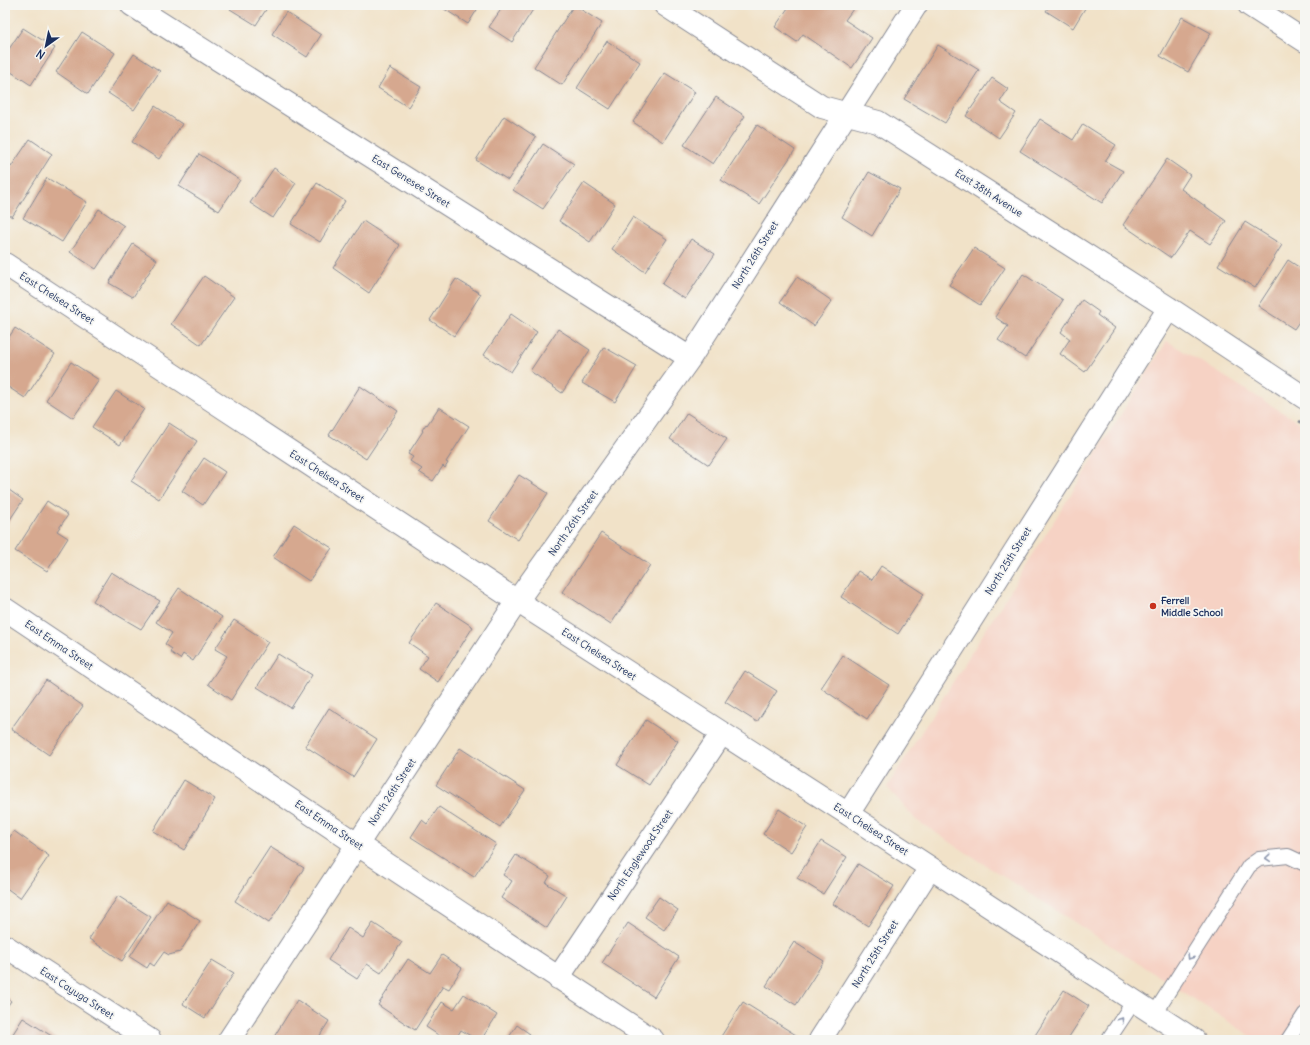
<svg xmlns="http://www.w3.org/2000/svg" width="1310" height="1045" font-family="Delius,sans-serif">
<style>
.built{fill:#f6d2c4}
.building{fill:#d6a88f}
.lines{fill:none;stroke-linecap:round;stroke-linejoin:round}
.lane-casing{stroke:#868893;stroke-width:16}
.street-casing{stroke:#868893;stroke-width:24}
.path{stroke:#868893;stroke-width:2.5;stroke-dasharray:3 3;stroke-linecap:butt}
.lane{stroke:#fff;stroke-width:14}
.street{stroke:#fff;stroke-width:22}
.oneway{stroke:#8d97ae}
.poi-dot{fill:#c8321e;stroke:#f6f6f2;stroke-width:1.5}
.labels{text-anchor:middle;dominant-baseline:central;stroke-width:3.5;stroke-linejoin:round;paint-order:stroke}
.street-label{font-size:10px;fill:#1b2f5e;stroke:#f6f6f2}
.poi-label{font-size:10px;font-weight:bold;fill:#1b2f5e;stroke:#f6f6f2;text-anchor:start}
</style>
<rect width="100%" height="100%" fill="#f6f6f2"/>
<filter id="ink" filterUnits="userSpaceOnUse"><feTurbulence type="fractalNoise" baseFrequency=".025" numOctaves="2"/><feDisplacementMap in="SourceGraphic" scale="8" xChannelSelector="R" yChannelSelector="G"/><feConvolveMatrix kernelMatrix="1 2 1 2 8 2 1 2 1" color-interpolation-filters="sRGB"/></filter>
<filter id="wash" filterUnits="userSpaceOnUse"><feTurbulence type="fractalNoise" baseFrequency=".012" numOctaves="4" result="noise"/><feDisplacementMap in="SourceGraphic" scale="16" xChannelSelector="R" yChannelSelector="G"/><feGaussianBlur stdDeviation="0.9" result="paint"/><feColorMatrix in="noise" values="0 0 0 0 0 0 0 0 0 0 0 0 0 0 0 0 0 1.4 0 .05"/><feComposite in="paint" operator="in"/></filter>
<g filter="url(#wash)">
<rect width="100%" height="100%" fill="#f1e2c8"/>
<path class="built" d="M1167 341 1305 426V1040H1257L916 820 887 787Z"/>
<g id="blocks">
<path class="building" d="M232 5H269L256 25 230 9Z
M438 5H480L468 24Z
M504 5H536L512 42 489 27Z
M574 5 602 23 562 85 534 67Z
M790 5H856L845 20 872 38 852 68 803 34 797 42 775 27Z
M1050 5H1087L1073 28 1046 11Z
M286 12 321 35 307 57 272 34Z
M1182 17 1211 33 1188 72 1160 56Z
M23 28 55 48 31 85 5 68V55Z
M82 32 115 53 88 94 56 72Z
M607 41 640 62 610 109 577 88Z
M938 45 979 70 945 123 904 99Z
M134 54 160 71 134 110 108 93Z
M390 68 421 87 408 107 378 88Z
M665 73 695 92 663 142 633 122Z
M992 78 1008 89 1000 102 1016 113 999 138 966 116Z
M716 97 745 116 713 164 684 145Z
M155 106 182 124 159 159 132 142Z
M504 116 536 137 508 180 476 160Z
M1040 119 1073 140 1083 124 1116 145 1105 161 1123 171 1102 203 1020 151Z
M757 125 795 150 759 204 721 180Z
M30 139 52 154 12 217 5 212V162L11 167Z
M543 144 574 164 543 209 513 190Z
M199 154 240 180 219 211 179 186Z
M1167 159 1190 175 1181 189 1226 221 1210 244 1190 231 1171 258 1123 225Z
M274 168 296 183 273 218 250 203Z
M869 172 900 189 872 236 842 217Z
M47 178 87 202 62 242 23 218Z
M317 183 345 201 320 242 291 224Z
M584 183 615 204 590 242 559 221Z
M99 209 124 226 96 269 70 252Z
M633 217 667 239 645 272 612 249Z
M363 221 400 245 369 293 333 268Z
M1245 222 1282 245 1255 288 1218 265Z
M691 239 715 254 685 299 662 284Z
M133 244 157 260 133 297 109 283Z
M974 248 1005 268 980 305 949 285Z
M1288 260 1305 271V313L1294 329 1258 306Z
M1023 274 1063 300 1025 358 998 340 1008 326 995 317Z
M204 276 234 297 201 345 171 324Z
M797 277 832 301 814 326 780 302Z
M456 279 481 294 454 336 430 320Z
M1082 300 1099 312 1097 315 1115 328 1085 372 1060 354 1070 339 1061 332Z
M511 314 537 332 511 372 484 355Z
M15 328 55 354 25 398 5 385V343Z
M558 329 590 350 562 393 530 371Z
M604 347 637 366 615 402 582 383Z
M71 362 99 380 73 418 46 400Z
M360 386 398 411 366 459 329 435Z
M116 391 144 409 120 445 92 427Z
M439 407 469 426 446 462 448 463 445 468 443 466 433 481 419 472 422 469 410 461 413 457 408 454 423 431 422 430 426 424 427 425Z
M687 413 727 439 709 465 670 439Z
M169 423 197 441 159 499 131 481Z
M204 458 225 472 203 505 182 491Z
M519 475 548 493 518 540 489 521Z
M5 487 23 500 5 527Z
M47 501 68 515 57 531 68 538 47 571 15 551Z
M294 524 332 548 309 581 273 557Z
M601 533 650 565 611 624 562 592Z
M881 566 924 594 898 634 841 597 858 571 872 580Z
M111 572 160 601 141 629 93 601Z
M179 588 222 617 193 661 183 654 180 659 170 652 172 649 165 644 172 633 156 622Z
M436 603 473 627 438 682 419 669 428 656 409 643Z
M234 620 268 642 231 700 208 684 227 656 215 649Z
M278 654 312 675 291 708 257 687Z
M843 655 889 685 867 719 821 688Z
M745 671 777 691 757 722 725 702Z
M46 680 83 706 49 755 11 729Z
M329 708 377 739 353 777 305 746Z
M646 720 678 741 649 785 617 765Z
M460 748 525 790 500 827 436 785Z
M184 780 215 799 184 850 153 831Z
M439 807 496 844 474 877 411 837 422 820 427 824Z
M779 809 807 827 791 852 763 834Z
M14 831 49 856 20 898 5 887V844Z
M821 841 847 857 823 894 797 878Z
M270 847 304 868 269 923 235 901Z
M516 855 550 876 546 883 567 896 547 928 501 898 512 881 503 875Z
M858 864 894 886 868 926 833 904Z
M118 896 151 917 122 961 89 939Z
M659 897 678 910 664 930 645 917Z
M167 900 200 921 180 952 169 955 164 952 154 966 150 963 147 968 130 957Z
M373 923 402 942 381 973 367 964 357 979 328 960 348 928 363 938Z
M628 923 679 957 654 997 602 963Z
M794 942 824 961 796 1005 766 986Z
M442 955 462 968 449 989 443 986 415 1030 378 1005 408 959 430 973Z
M212 960 234 973 205 1018 183 1004Z
M1064 990 1089 1006 1067 1040H1032Z
M464 994 497 1015 481 1040H477L461 1030 455 1040H446L426 1027 442 1002 454 1009Z
M5 997 11 1001 5 1009Z
M297 1000 329 1021 319 1037 324 1040H272Z
M743 1002 796 1035 793 1040H723L720 1038Z
M23 1018 58 1040H9Z
M517 1025 530 1034 526 1040H507Z"/>
</g>
</g>
<g filter="url(#ink)">
<use href="#blocks" fill-opacity="0" stroke="#868893" stroke-width="1"/>
<g class="lines">
<g class="lane-casing">
<path id="lane" d="M1154 1014 1249 866 1259 859 1288 856 1305 864
M1108 1040 1134 1001
M1288 1040 1305 1014"/>
</g>
<g class="street-casing">
<path id="street" d="M132 5 690 358
M665 5 822 107 878 122 1169 308 1305 398
M1249 5 1305 41
M5 264 517 601 848 814 1194 1040
M5 609 358 845 653 1040
M848 814 1169 308
M5 946 150 1040
M558 978 722 733
M229 1040 517 601 690 358 916 5
M820 1040 930 868"/>
</g>
<path class="path" d="M1299 421 1305 425"/>
<use href="#lane" class="lane"/>
<use href="#street" class="street"/>
</g>
<defs><path id="oneway-chevron" d="M-2-3.5L2.5 0L-2 3.5" fill="none" stroke-width="1.6" stroke-linecap="round" stroke-linejoin="round"/></defs>
<g class="oneway">
<use href="#oneway-chevron" transform="translate(1268 858) rotate(175)"/>
<use href="#oneway-chevron" transform="translate(1190 957) rotate(123)"/>
<use href="#oneway-chevron" transform="translate(1121 1020) rotate(-57)"/>
</g>
</g>
<circle class="poi-dot" cx="1153" cy="606" r="4"/>
<g class="labels">
<g class="street-label">
<text transform="translate(411 181) rotate(32)">East Genesee Street</text>
<text transform="translate(989 193) rotate(33)">East 38th Avenue</text>
<text transform="translate(755 255) rotate(-58)">North 26th Street</text>
<text transform="translate(57 298) rotate(33)">East Chelsea Street</text>
<text transform="translate(327 476) rotate(33)">East Chelsea Street</text>
<text transform="translate(573 523) rotate(-55)">North 26th Street</text>
<text transform="translate(1008 561) rotate(-58)">North 25th Street</text>
<text transform="translate(59 645) rotate(34)">East Emma Street</text>
<text transform="translate(599 654) rotate(33)">East Chelsea Street</text>
<text transform="translate(392 792) rotate(-57)">North 26th Street</text>
<text transform="translate(329 825) rotate(34)">East Emma Street</text>
<text transform="translate(871 829) rotate(33)">East Chelsea Street</text>
<text transform="translate(640 855) rotate(-56)">North Englewood Street</text>
<text transform="translate(875 954) rotate(-58)">North 25th Street</text>
<text transform="translate(77 993) rotate(33)">East Cayuga Street</text>
</g>
<g class="poi-label">
<text x="1161" y="600">Ferrell<tspan x="1161" dy="12">Middle School</tspan></text>
</g>
</g>
<rect width="1310" height="1045" fill="none" stroke="#f6f6f2" stroke-width="20"/>
<g transform="translate(46 46) rotate(213)" stroke="#f6f6f2" stroke-width="3" paint-order="stroke">
<path d="M0-3L7 15L0 10L-7 15Z" fill="#1b2f5e"/>
<text y="-6" font-size="11" font-weight="bold" text-anchor="middle" fill="#1b2f5e">N</text>
</g>
</svg>
